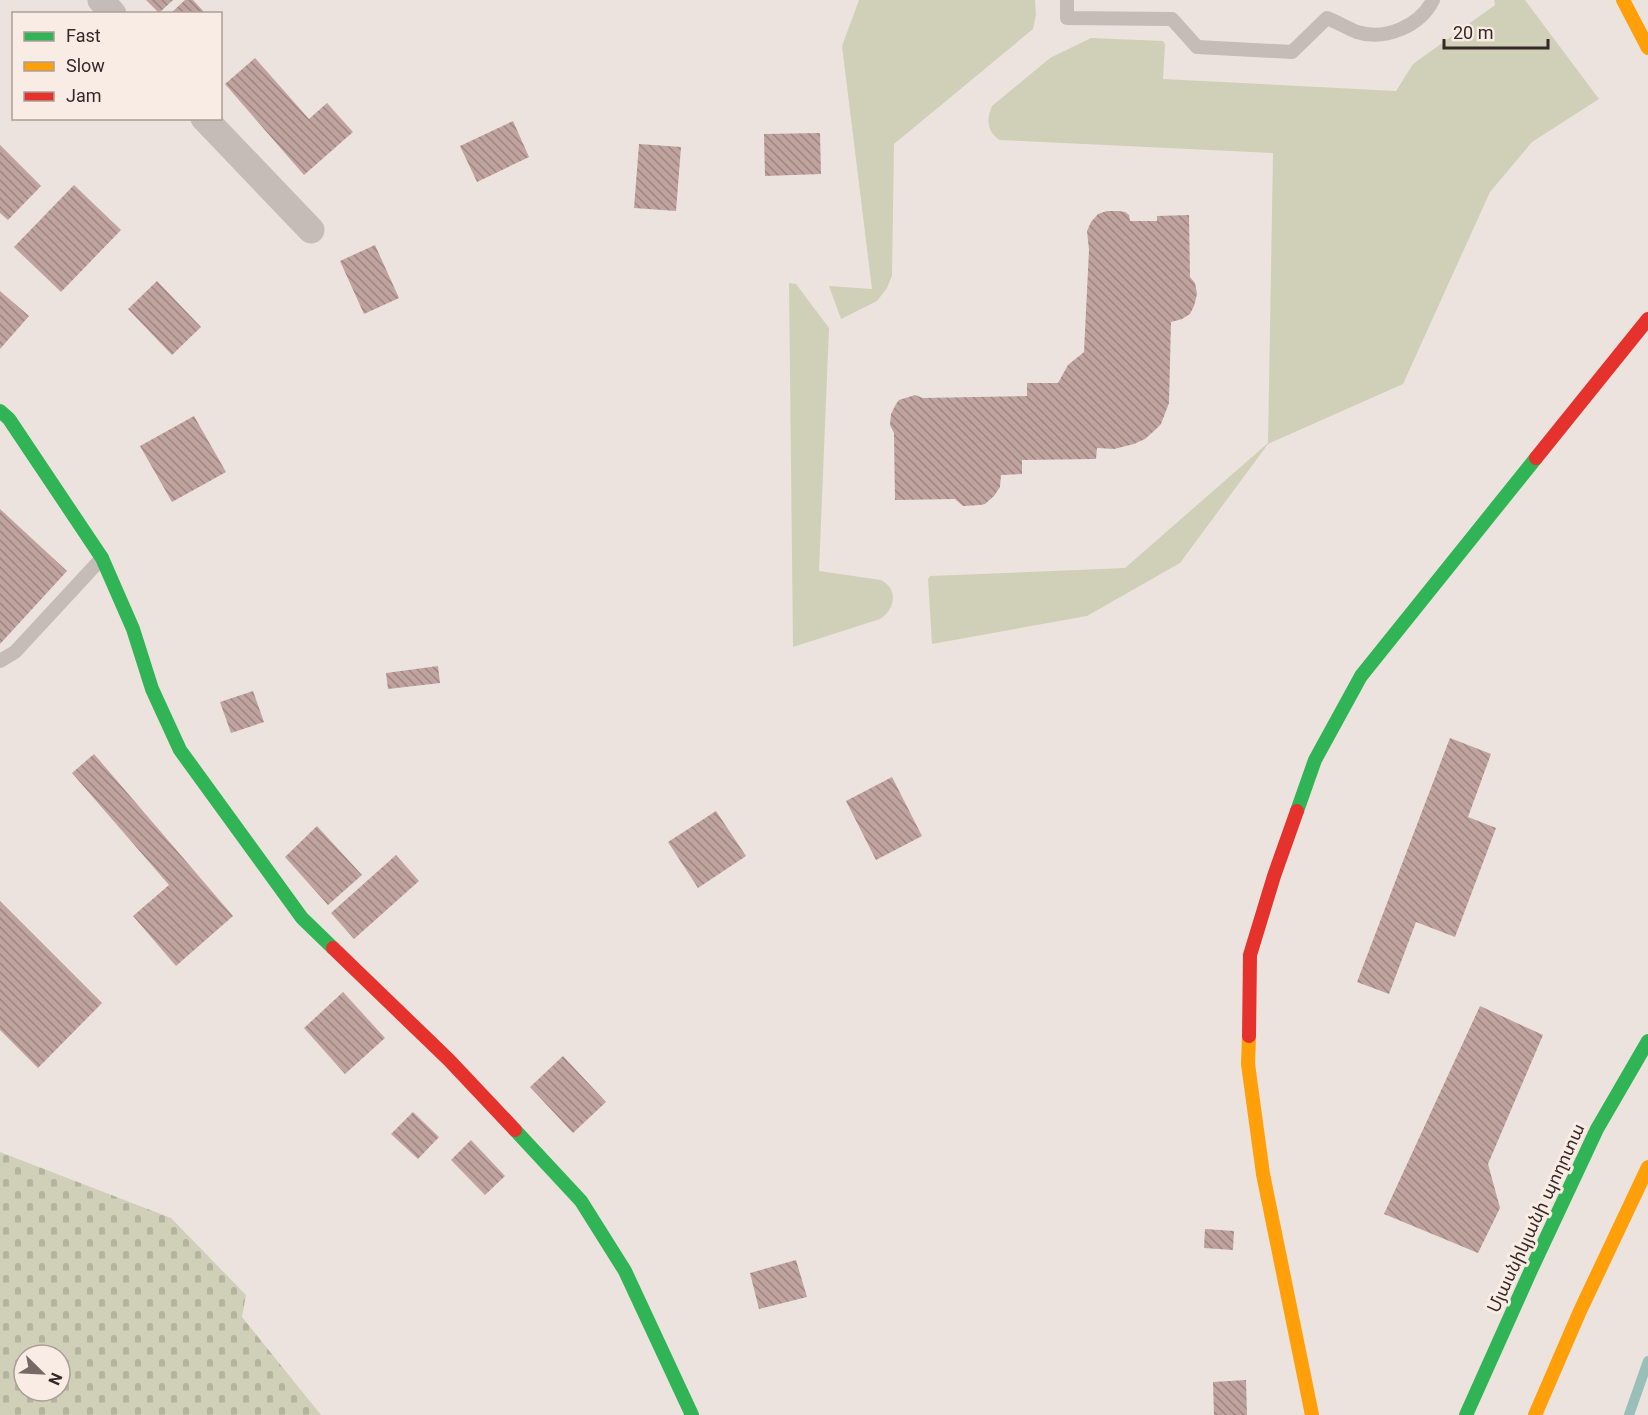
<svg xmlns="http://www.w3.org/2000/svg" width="1648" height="1415" font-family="Roboto,'Noto Sans Armenian',sans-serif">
  <defs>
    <pattern id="cemetery-stones" width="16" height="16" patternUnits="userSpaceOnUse" patternTransform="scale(1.5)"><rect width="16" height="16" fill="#d0d0b8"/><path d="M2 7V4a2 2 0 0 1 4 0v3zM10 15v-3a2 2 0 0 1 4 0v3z" fill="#b3b39e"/></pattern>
    <pattern id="building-back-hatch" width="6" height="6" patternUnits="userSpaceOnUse" patternTransform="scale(1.5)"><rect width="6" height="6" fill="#c0a39f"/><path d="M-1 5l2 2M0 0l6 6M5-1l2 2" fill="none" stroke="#9d8581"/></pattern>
  </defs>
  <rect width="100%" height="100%" fill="#ece3de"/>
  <!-- grass -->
  <path fill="#d0d0b8" d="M859,0H1035L1036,15L1033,29L894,144L892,276L887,288L877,301L841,319L829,286L872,289L842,46Z
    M1494,0H1525L1599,99L1532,142L1490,192L1403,384L1268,444L1180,563L1087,616L932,644L928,579L930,576L1125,568L1268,443L1273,153L1000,140C987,132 986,120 992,106L1050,58L1091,38L1163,41L1165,44L1163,79L1396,91L1413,64L1495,5Z
    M789,283L796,284L829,328L819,571L881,580C899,589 895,610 880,619L793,647Z"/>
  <!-- cemetery -->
  <path fill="url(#cemetery-stones)" fill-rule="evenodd" d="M0,1152L171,1218L246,1295L242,1317L321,1415H0ZM24,1355H60V1391H24Z"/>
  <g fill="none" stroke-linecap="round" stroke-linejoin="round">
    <!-- stream -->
    <path stroke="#99bfb8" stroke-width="10" d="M1629,1415L1648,1361"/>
  </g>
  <!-- building -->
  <path fill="url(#building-back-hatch)" d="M146,0H173L159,13Z
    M185,0H193L206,14H170Z
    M255,58L309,119L327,103L353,132L304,175L225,84Z
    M513,121L529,157L477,182L460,146Z
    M820,133L821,174L765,176L764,134Z
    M639,144L681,147L676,211L634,208Z
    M0,145L41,186L8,220L0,213Z
    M74,185L121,230L61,292L14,247Z
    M1107,211H1119L1125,212L1129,215L1130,221H1157V216L1189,215L1190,277L1195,283L1197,294L1194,306L1190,314L1182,319L1171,322L1169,403L1161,424L1154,431L1145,439L1134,444L1114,449L1097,448L1096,459L1022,460V474L1001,475L1000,487L994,496L985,504L980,505L963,506L955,499L895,500L894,433L890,425L891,414L896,404L899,400L915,395L923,398L1027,396V383H1058L1068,365L1084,352L1089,250L1087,231L1091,222L1098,214Z
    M375,245L399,298L364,314L340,261Z
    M157,281L201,327L172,355L128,309Z
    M0,291L29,316L0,349Z
    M194,416L226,472L172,502L140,446Z
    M0,509L67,571L0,644Z
    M438,666L440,683L388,689L386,673Z
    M253,691L264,722L231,733L220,702Z
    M1450,738L1491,754L1468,817L1496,828L1455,937L1416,922L1389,994L1357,982Z
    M94,754L233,916L176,966L133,916L169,885L72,773Z
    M892,777L922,836L876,860L846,801Z
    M716,811L746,856L698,888L668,842Z
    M317,826L362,875L328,905L285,857Z
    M396,855L419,881L354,939L331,913Z
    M0,901L102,1003L38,1068L0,1030Z
    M343,992L385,1038L345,1074L304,1028Z
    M1480,1006L1543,1035L1488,1164L1500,1208L1478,1253L1384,1214Z
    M563,1056L606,1102L573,1133L530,1087Z
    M413,1112L439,1137L418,1159L391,1134Z
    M471,1140L505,1176L485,1195L451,1160Z
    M1205,1229L1234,1231L1233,1250L1204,1248Z
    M796,1260L807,1297L759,1309L750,1273Z
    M1246,1380L1247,1415H1214L1213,1382Z"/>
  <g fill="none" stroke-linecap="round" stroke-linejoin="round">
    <!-- lane -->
    <path stroke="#c5bbb7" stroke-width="14" d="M1067,0V18L1172,19L1197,47L1292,52L1327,18C1337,22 1347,28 1357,32C1385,41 1420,26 1433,0
      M0,661L15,652L102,558"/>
    <!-- street -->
    <path stroke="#c5bbb7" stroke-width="27" d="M101,0L113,14
      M204,118L311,230"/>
    <!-- fast -->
    <path stroke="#30b455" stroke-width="14" d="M0,411L9,419L102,558L133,629L152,689L180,750L302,918L333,948
      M1297,811L1315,760L1361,676L1536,458
      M515,1130L581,1201L625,1271L692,1415
      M1466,1415L1531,1270L1597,1129L1648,1041"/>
    <!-- slow -->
    <path stroke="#ff9f0a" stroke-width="14" d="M1623,0L1648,48
      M1249,1036L1248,1064L1263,1174L1312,1415
      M1535,1415L1580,1311L1648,1167"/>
    <!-- jam -->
    <path stroke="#e5322d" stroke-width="14" d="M1536,458L1648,319
      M333,948L449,1060L515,1130
      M1249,1036L1250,955L1274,876L1297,811"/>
  </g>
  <g text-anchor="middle" stroke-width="6" stroke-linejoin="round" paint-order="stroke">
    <!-- street labels -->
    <g font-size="18" fill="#352826" stroke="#f9ece4">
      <text transform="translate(1536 1218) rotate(-65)" y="6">Մյասնիկյանի պողոտա</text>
    </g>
  </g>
  <!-- legend -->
  <rect x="12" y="12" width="210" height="108" fill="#f9ece4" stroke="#ab9e98" stroke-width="1.5"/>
  <rect x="24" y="32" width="30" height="9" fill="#30b455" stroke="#ab9e98" stroke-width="1.5"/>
  <text x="66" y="42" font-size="18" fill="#352826">Fast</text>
  <rect x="24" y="62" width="30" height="9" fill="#ff9f0a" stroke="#ab9e98" stroke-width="1.5"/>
  <text x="66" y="72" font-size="18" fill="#352826">Slow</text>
  <rect x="24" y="92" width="30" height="9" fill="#e5322d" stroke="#ab9e98" stroke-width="1.5"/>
  <text x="66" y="102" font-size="18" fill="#352826">Jam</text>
  <!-- north arrow -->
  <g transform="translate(42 1373) rotate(114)"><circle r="28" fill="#f9ece4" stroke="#ab9e98" stroke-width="1.5"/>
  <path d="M0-4.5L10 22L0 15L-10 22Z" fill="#756966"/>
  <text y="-9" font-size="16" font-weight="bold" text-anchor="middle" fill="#352826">N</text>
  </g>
  <!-- scale -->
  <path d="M1444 39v9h104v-9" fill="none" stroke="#352826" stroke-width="3"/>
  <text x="1453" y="39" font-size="18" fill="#352826" stroke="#f9ece4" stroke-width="4.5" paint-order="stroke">20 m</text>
</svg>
